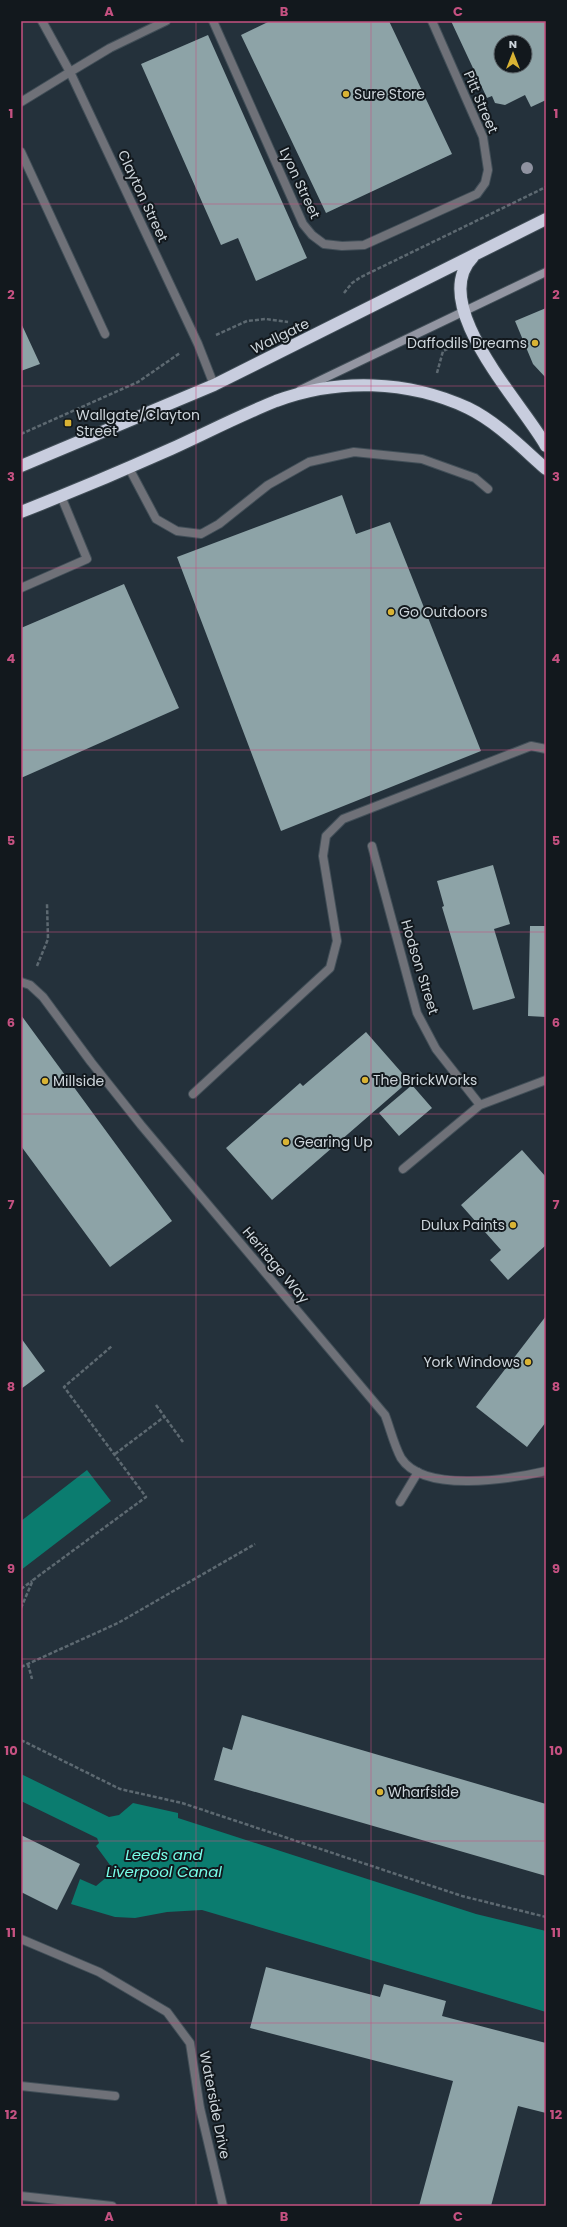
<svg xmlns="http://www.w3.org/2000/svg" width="567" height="2227" font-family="Poppins,sans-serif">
  <rect width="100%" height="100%" fill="#24313b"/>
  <!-- water -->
  <path fill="#0b7c6f" d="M87,1470L111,1501L21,1570V1521Z
    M21,1774L109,1817L119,1815L133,1803L178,1813V1818L476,1914L546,1931V2012L202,1910L167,1912L135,1918L115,1917L71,1904L80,1879L96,1886L114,1871L116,1867L110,1865L96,1846L99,1843L97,1838L21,1801Z"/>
  <!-- building -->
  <path fill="#8da3a7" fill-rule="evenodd" d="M270,21H389L452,154L326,213L241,35Z
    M451,21H546V100L531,107L525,95L505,105L495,103L492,96L487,98ZM501,42H525V66H501Z
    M208,35L307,258L256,281L238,238L221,245L141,64Z
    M546,308V378L533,364L515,321Z
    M21,323L40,364L21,371Z
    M342,495L356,534L390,522L481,751L281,831L177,557Z
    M124,584L179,708L21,778V628Z
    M493,865L510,924L494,929L515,998L473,1010L442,907L444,906L437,881Z
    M530,926H546V1017L528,1016Z
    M21,1015L172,1221L110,1267L21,1146Z
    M366,1032L409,1081L272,1200L226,1148L300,1083L303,1086Z
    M412,1085L432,1108L399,1136L379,1113Z
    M522,1150L546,1177V1245L508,1280L490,1260L501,1250L461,1205Z
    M546,1316V1422L527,1447L476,1407Z
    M21,1338L45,1371L21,1389Z
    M242,1715L546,1804V1876L214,1780L223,1747L232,1750Z
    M21,1835L80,1864L57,1910L21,1892Z
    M266,1967L380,1997L384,1984L446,2001L442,2016L546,2043V2113L518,2106L491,2206H419L453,2081L250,2028Z"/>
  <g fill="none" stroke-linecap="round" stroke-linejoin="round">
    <!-- lane casing -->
    <g stroke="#424f58" stroke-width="10">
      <path id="lane" d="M21,102L70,72
        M21,152L105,334
        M129,468L156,519L177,531L201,534L219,524L268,485L309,462L354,452L422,459L475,478L488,489
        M21,588L87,559L61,496
        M193,1094L330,968L337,941L323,856L326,836L343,819L531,746L546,749
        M400,1502L418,1472
        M21,2196L112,2206"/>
    </g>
    <!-- street casing -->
    <g stroke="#424f58" stroke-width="10">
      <path id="street" d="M42,21L70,72L198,344L214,385
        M213,21L303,224L312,235L324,244L342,246L364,245L477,194L485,183L488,170L483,137L432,21
        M70,72L110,48L166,21
        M372,846L417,1013L436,1049L480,1105L546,1080
        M21,982L30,985L43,997L91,1062L141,1125L385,1415C390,1428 394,1445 401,1458C424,1494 511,1479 546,1471
        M403,1169L480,1105
        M21,1939L99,1972L167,2012L190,2043L200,2108L223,2206
        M21,2086L115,2096"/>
    </g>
    <!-- secondary casing -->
    <g stroke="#424f58" stroke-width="10">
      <path id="secondary" d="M300,390L546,272"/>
    </g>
    <!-- highway casing -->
    <g stroke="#424f58" stroke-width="14">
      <path id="highway" d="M473,257C426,304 523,404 546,446
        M21,466L214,385L546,219
        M21,512C72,492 122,471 171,449C206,433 241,415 276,401C338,378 408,380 468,408C497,422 522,448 546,469"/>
    </g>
    <!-- path -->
    <path stroke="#5d6971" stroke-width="2.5" stroke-dasharray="4 2" stroke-linecap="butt" d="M344,293L352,283L361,277L546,187
      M216,335L247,321L266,319L288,322
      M437,373L443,351L454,346
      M21,434L138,382L180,353
      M37,966L48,939L47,904
      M156,1405L183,1442
      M115,1454L164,1417
      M21,1589L32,1581
      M21,1608L33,1580L146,1497L64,1387L112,1346
      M28,1664L32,1679
      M21,1667L118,1623L255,1544
      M21,1740L120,1789L182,1803L462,1896L546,1917"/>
    <!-- lane -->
    <use href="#lane" stroke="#6f7178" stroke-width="8"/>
    <!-- street -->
    <use href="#street" stroke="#6f7178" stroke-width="8"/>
    <!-- secondary -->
    <use href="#secondary" stroke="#9396a2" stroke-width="8"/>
    <!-- highway -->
    <use href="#highway" stroke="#c8cdde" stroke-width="12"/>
  </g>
  <!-- trees -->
  <circle fill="#8f92a0" cx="527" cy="168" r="6"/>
  <!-- grid -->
  <path fill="none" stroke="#c55181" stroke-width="1" stroke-opacity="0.55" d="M196,21V2206M371,21V2206M21,204H546M21,386H546M21,568H546M21,750H546M21,932H546M21,1114H546M21,1295H546M21,1477H546M21,1659H546M21,1841H546M21,2023H546"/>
  <!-- markers -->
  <g fill="#d9b334" stroke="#12181d" stroke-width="1.5">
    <circle cx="346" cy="94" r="4"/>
    <circle cx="535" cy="343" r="4"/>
    <rect x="64" y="419" width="8" height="8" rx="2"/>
    <circle cx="391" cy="612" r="4"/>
    <circle cx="365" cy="1080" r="4"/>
    <circle cx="45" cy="1081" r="4"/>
    <circle cx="286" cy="1142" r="4"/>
    <circle cx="513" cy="1225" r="4"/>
    <circle cx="528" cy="1362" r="4"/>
    <circle cx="380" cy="1792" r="4"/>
  </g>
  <g text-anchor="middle" stroke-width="4" stroke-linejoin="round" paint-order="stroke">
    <!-- poi labels -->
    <g font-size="14" fill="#cdd5db" stroke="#12181d" text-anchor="start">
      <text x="354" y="99">Sure Store</text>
      <text x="527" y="348" text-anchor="end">Daffodils Dreams</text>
      <text x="76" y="420">Wallgate/Clayton<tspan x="76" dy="16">Street</tspan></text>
      <text x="399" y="617">Go Outdoors</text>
      <text x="373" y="1085">The BrickWorks</text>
      <text x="53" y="1086">Millside</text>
      <text x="294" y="1147">Gearing Up</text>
      <text x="505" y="1230" text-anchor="end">Dulux Paints</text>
      <text x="520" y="1367" text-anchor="end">York Windows</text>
      <text x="388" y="1797">Wharfside</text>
    </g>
    <!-- street labels -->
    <g font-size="14" fill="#cdd5db" stroke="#12181d">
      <text transform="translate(481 102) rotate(67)" y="5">Pitt Street</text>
      <text transform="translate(300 183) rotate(65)" y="5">Lyon Street</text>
      <text transform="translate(143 196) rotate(65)" y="5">Clayton Street</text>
      <text transform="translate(280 336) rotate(-26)" y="5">Wallgate</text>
      <text transform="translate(420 967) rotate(73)" y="5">Hodson Street</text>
      <text transform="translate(276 1265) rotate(50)" y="5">Heritage Way</text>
      <text transform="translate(215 2105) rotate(79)" y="5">Waterside Drive</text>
    </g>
    <!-- water labels -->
    <g font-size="15" font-style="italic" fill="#78fee9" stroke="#12181d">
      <text x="164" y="1860">Leeds and<tspan x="164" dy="17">Liverpool Canal</tspan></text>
    </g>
  </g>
  <!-- border -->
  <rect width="567" height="2227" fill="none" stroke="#12181d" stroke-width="44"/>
  <!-- north arrow -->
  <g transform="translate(513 54)"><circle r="19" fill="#12181d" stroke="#5d6469"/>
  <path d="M0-3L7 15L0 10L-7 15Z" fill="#d9b334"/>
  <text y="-6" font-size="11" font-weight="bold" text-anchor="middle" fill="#cdd5db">N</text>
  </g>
  <rect x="22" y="22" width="523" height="2183" fill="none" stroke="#c55181" stroke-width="1.5"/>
  <g font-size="13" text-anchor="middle" font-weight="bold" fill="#c55181">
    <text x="109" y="16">A</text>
    <text x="284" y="16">B</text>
    <text x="458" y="16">C</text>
    <text x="11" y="118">1</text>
    <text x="556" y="118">1</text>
    <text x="11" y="299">2</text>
    <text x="556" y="299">2</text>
    <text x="11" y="481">3</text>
    <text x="556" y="481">3</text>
    <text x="11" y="663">4</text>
    <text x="556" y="663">4</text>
    <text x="11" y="845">5</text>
    <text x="556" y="845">5</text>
    <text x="11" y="1027">6</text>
    <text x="556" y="1027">6</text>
    <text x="11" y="1209">7</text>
    <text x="556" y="1209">7</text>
    <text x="11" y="1391">8</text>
    <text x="556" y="1391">8</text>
    <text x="11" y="1573">9</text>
    <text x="556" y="1573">9</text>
    <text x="11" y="1755">10</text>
    <text x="556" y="1755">10</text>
    <text x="11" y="1937">11</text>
    <text x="556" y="1937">11</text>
    <text x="11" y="2119">12</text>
    <text x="556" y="2119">12</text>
    <text x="109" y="2221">A</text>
    <text x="284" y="2221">B</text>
    <text x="458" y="2221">C</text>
  </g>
</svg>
